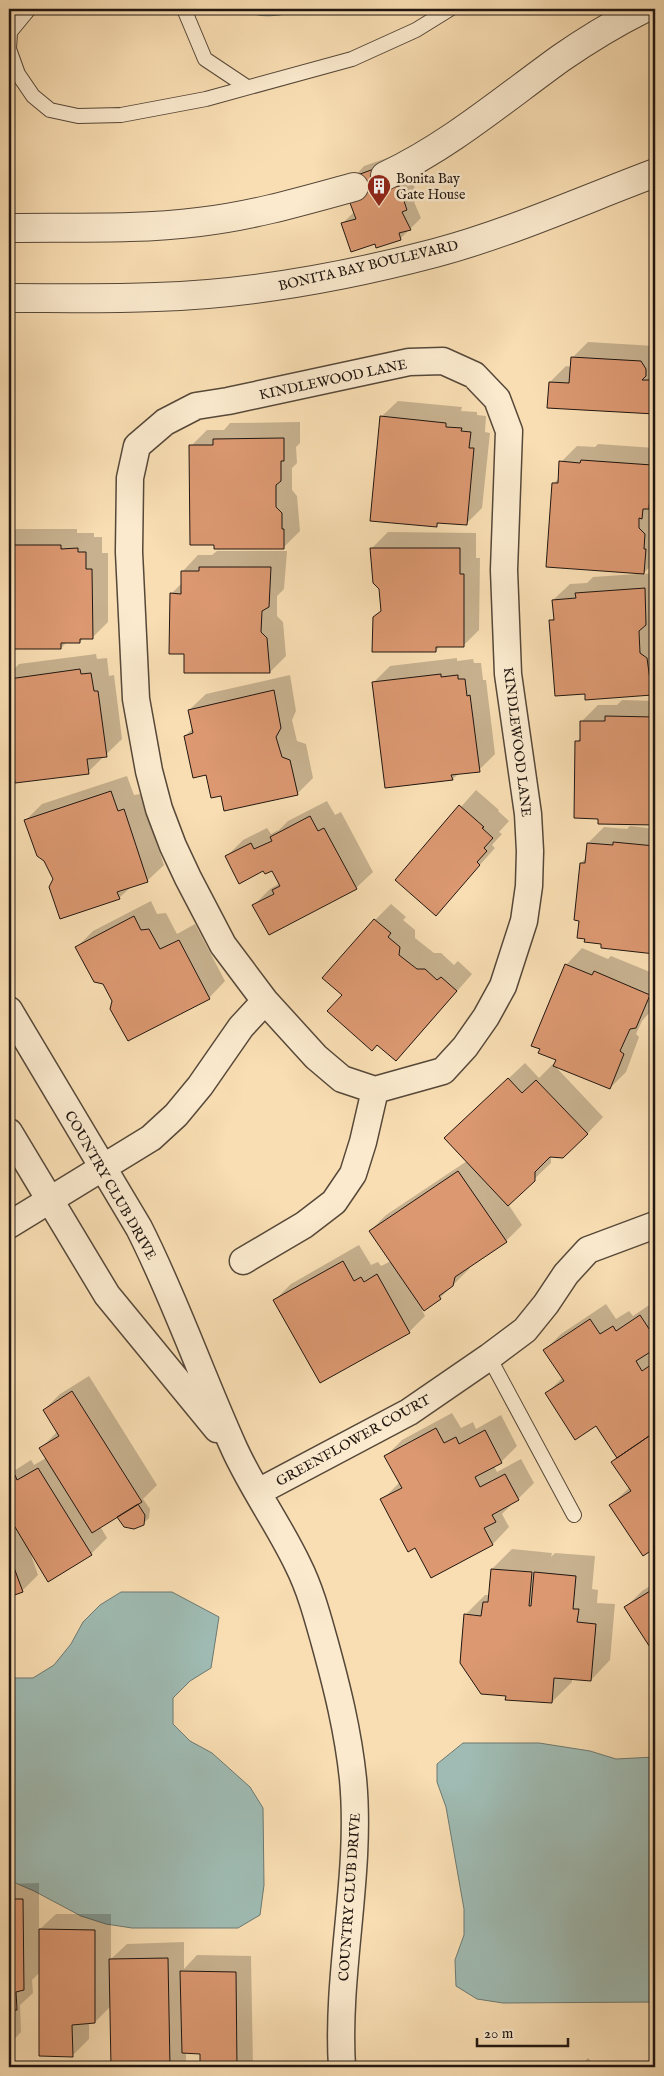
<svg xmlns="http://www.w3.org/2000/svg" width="664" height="2076" font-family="'IM FELL English',serif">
  <rect width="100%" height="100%" fill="#f9deb3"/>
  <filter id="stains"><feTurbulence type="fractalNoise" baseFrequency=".004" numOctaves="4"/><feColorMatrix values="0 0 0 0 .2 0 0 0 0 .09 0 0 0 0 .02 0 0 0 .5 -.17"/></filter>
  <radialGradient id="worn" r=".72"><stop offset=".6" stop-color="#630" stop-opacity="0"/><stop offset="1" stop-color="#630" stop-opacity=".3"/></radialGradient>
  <!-- water -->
  <path fill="#9fbbb3" stroke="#6c7972" d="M244,9H309C289,13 261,22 244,9Z
    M121,1592H172L219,1617L211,1668L190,1681L173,1698V1724L190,1741L212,1753L250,1787L263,1808L264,1885L260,1915L238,1928H132L106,1924L81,1916L34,1891L9,1880V1678H33L54,1665L71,1644L83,1622L100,1605Z
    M463,1743H539L590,1751L616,1759L655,1757V2002L503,2003L477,1999L456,1986L455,1960L464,1935V1909L446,1807L437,1782V1764Z"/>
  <!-- shadow -->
  <path fill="#0003" d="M393,156L400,178L410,175L418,197L414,202L421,218L400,239L375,243L343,223L354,212L352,204L358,197L353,178L364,166Z
    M588,342L655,346V413L549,407L550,382L566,366L572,367V358Z
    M398,401L462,407L461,411L477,412V415L486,416L485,432L490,433L482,508L466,524L440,522L436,526L381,417Z
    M300,422V443L296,447L297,463L292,468V490L297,496L300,531L284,547L191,446L207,430H224L230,423Z
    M598,444L655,448V561L643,574L655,573V691L652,694L586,699V693L551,621L555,617L553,600L570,584L587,583L593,577L637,574L554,483L559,478L561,462L577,446L595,447Z
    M16,529H77V533H94V537H102V553H108V622L92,638H84L80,642H67L61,648H9V536Z
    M388,532L476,533V558H480L479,630L463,646H440L436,651L374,618L382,610L380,588L372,548Z
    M217,551H287L284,589L277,596V616L283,622L286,656L270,672L185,652L171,594L182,583V572L198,555H212Z
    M96,654L97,659L107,658L109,676L114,675L122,739L88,772L16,782L9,724V674L19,664Z
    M457,658V661L473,659L474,663H481L483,680H486L495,754L479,770L459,773L453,779L386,787L374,682L390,666Z
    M290,675L296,711L292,720L297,741L306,744L313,778L297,794L221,795L185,736L193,728L189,710L206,694Z
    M622,700L655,701V823L599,822L577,742L581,737L582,721L598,705H617Z
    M127,776L134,795L140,794L164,865L147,881L131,887L119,898L55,879L26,820L42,804Z
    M476,790L499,810L498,811L509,821L499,832L502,834L492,845L495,848L436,914L397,879Z
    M327,801L335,815L341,812L373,872L356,888L254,905L270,889L280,883L272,869H264L227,856L243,840L267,828L271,834L279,830L288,821Z
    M630,826L655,829V953L602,947V943L580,920L581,863L587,857L588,843L604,827L627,829Z
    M151,901L157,914L166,913L177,934L195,924L225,981L209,998L114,1001L104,983L77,947L93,931Z
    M391,904L406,917L403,920L415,930V938L434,953H441L454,965L458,961L472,974L412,1043L343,995L375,920Z
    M582,948L608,959L611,956L655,974V1003L652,1010L642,1021L636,1034L639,1037L626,1072L610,1088L557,1059L566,965Z
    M525,1063L539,1078L553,1064L603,1117L587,1134L551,1156V1163L508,1204L522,1225L506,1241L470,1266L469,1269L440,1298L422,1310L425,1316L409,1332L275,1300L291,1284L359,1245L371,1265L378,1262L381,1266L391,1261L370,1231L386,1215L467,1161L462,1122Z
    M655,1301V1547L644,1554L611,1505L630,1487L612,1462L618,1456L596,1424L546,1394L563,1377L545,1350L561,1334L606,1304L616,1319L629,1311L633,1316Z
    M89,1376L157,1485L143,1499L150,1509L149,1518L143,1524L123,1514L100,1526L107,1538L91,1554L30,1552L38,1575L22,1591L9,1596V1474L31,1460L34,1465L46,1458L40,1449L58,1431L44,1410L60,1394Z
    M452,1413L461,1428L473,1422L476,1429L501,1415L517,1446L501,1462L494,1466L497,1472L521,1459L534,1483L518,1499L510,1503L511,1505L502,1514L509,1527L493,1544L432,1576L416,1546L382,1500L400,1482L386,1456L402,1440Z
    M512,1549L552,1553L551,1557L555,1553L595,1556L592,1589L598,1590L597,1603L615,1604L610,1660L591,1680L572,1678V1682L552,1702L507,1695L465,1615L485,1595H490L492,1569Z
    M655,1583V1653L626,1607L642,1591Z
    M39,1883V1930L56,1914H111V1959L127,1944L184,1942V1969L197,1955L251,1956L253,2067H201V2052H186V2063L182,2067H112L111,2006L95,2022L89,2023V2039L73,2055L40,1972L32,1980L33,1993L20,2005L21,2032L9,2045V1884Z
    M588,2058L597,2067H579Z"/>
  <!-- building -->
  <path fill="#db9871" stroke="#201610" d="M382,166L389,188L399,186L407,210L402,212L411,230L399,233L401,240L376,248L375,244L351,252L341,223L356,219L350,203L358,200L352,177Z
    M571,357L641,361L646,369V376L642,380H655V414L547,408L549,382L569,383Z
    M380,416L446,423V427L462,428L461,431L471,432L469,448H474L467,525L437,523V527L370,521Z
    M284,438V461H281V481L276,485V507L282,513V529H284V549H214V545H190L189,445H213V439Z
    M581,460L652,465L649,509H643L642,519L639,518V528L645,534L644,549H646L644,574L546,567L552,483H558L559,461L580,463Z
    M9,545H61V549L78,548V552H86V569H92L93,639H80V643H61V649H9Z
    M370,548H460V574H464V647H436V652H372L373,617L381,611L379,589L373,583Z
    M199,567H271L269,607L262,611L261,632L267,638L270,673H184V654H169L170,593L181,594V571H199Z
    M645,588L646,625L639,631L640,653L647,658L652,695L585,700V694L555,696L549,620H554L552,600L576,598L575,593Z
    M80,669L81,674L91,673L94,691H98L107,757L87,759L89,774L15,783L9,734V679Z
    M441,674V677L458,675V679H465L467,696L470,695L480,772L451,775L453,780L385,788L372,682Z
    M274,690L281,728L276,737L282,757L290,760L298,795L224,811L221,796L211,798L206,775L193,778L184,736L193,733L188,710Z
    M605,716L655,717V825L598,824V819L574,818L575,741H580V721H605Z
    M111,791L118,811L124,809L148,882L117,892L120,899L60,919L49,887L53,879L44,861L37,856L24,820Z
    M459,805L484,827L482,828L493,838L484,848L487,851L477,862L480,865L436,916L395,880Z
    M310,816L318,831L324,828L357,889L269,935L252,905L274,894L272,890L280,886L272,871L265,874L263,871L239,884L225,856L251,843L254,849L272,841L270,837Z
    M613,842L655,846V954L601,948V944L584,942L585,939L577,938L579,921L574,920L580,863H585L587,843L613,845Z
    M134,916L141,930L149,929L160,949L179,940L210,999L128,1041L110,1009L112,1001L103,984L94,982L75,947Z
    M374,919L391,933L388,937L400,947L399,955L417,969H425L437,980L441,977L457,991L396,1061L377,1045L372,1051L327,1011L342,995L322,978Z
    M565,964L592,975L594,971L650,995L636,1028L630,1029L620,1051L624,1054L610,1089L553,1066L556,1060L538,1053L540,1049L531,1046Z
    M508,1078L522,1093L536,1080L588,1134L563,1158L550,1157L535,1172V1181L508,1206L444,1138Z
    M458,1171L507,1242L455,1277L453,1286L439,1296L441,1299L424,1311L369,1231Z
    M343,1261L354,1281L361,1277L364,1282L377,1274L410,1333L320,1383L273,1300Z
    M640,1315L655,1338V1349L636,1361L642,1371L655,1362V1411L652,1413L655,1418V1432L617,1458L596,1426L575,1440L545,1393L564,1381L543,1350L590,1319L600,1334L613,1326L616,1331Z
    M72,1391L142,1502L92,1533L39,1448L59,1436L43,1410Z
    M436,1428L444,1443L456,1437L459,1444L485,1430L502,1463L475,1477L480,1487L505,1474L519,1500L492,1515L496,1522L484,1528L493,1545L431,1578L415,1548L408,1552L380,1499L402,1488L384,1456Z
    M655,1432V1548L643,1556L609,1505L631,1491L611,1462Z
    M38,1468L92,1555L48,1582L9,1517V1479L15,1475L17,1480Z
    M138,1504L145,1515L144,1525L134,1529L124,1527L117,1517Z
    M9,1554L23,1592L9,1597Z
    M491,1569L532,1572L529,1606H531L534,1572L576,1576L573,1609H579L577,1622L596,1624L591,1681L554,1678L552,1703L505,1700L506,1696L481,1694L460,1663L464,1614L481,1616L483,1602H488Z
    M655,1588V1655L624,1607Z
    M9,1899H23L24,1990L16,1992L17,2010H9Z
    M39,1929L95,1930V2023L72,2025L73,2057L39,2056Z
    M168,1958L170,2067H111L109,1959Z
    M180,1971L236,1972L237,2067H200V2054L182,2053Z"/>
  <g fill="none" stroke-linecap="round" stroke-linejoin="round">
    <!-- service casing -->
    <g stroke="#564839" stroke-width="16">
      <path id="service" d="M29,9L10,32L9,49L18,74L33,96L50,110L78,116L121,115L206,99L352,59L416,30L450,9
        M184,9L205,59L247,87
        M489,1357L574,1515"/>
    </g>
    <!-- minor casing -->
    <g stroke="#564839" stroke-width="29">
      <path id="minor" d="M443,361L474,375L497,399L509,431L504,570L508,674L528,814L530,851L529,886L524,921L503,986L486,1017L465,1047L443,1071L375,1090L342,1079L316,1057L265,1001L223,945L188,878L173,846L159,809L149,771L136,699L129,552L130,478L137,446L165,422L196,406L228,401L409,362Z
        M9,1010L139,1228C175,1299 201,1375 234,1448C252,1488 279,1525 298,1565C310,1589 317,1615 324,1640C337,1687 348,1731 353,1779C362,1875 336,1971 342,2067
        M9,1132L107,1295L217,1429
        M9,1225L151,1138L176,1115L200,1086L241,1027L265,1001
        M243,1261L304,1225L334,1202L353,1174L363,1142L375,1090
        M258,1492L409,1412L489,1357L525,1330L546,1304L566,1274L588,1250L655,1225"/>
    </g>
    <!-- tertiary casing -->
    <g stroke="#564839" stroke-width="30">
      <path id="tertiary" d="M385,176C449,146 504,99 561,58C587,40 615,23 643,9
        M9,228C72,227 136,230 199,222C252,216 303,201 354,187
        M9,298C58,298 107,299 156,297C250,294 344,277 435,253C510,233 583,200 655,173"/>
    </g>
    <!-- service -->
    <use href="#service" stroke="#fbeace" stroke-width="14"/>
    <!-- minor -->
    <use href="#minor" stroke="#fbeace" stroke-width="26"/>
    <!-- tertiary -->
    <use href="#tertiary" stroke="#fbeace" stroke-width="28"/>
  </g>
  <!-- icons -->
  <defs>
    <g id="building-pin" transform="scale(1.25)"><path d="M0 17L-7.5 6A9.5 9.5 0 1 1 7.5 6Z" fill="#8f2418" stroke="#fbeace"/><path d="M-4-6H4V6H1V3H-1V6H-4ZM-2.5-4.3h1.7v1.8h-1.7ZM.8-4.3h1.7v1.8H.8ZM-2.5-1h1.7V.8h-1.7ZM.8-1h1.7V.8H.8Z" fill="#fff"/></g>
  </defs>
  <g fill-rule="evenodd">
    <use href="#building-pin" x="379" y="186"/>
  </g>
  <g text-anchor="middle" stroke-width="5" stroke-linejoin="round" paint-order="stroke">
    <!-- poi labels -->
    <g font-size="14" fill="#201610" stroke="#fbeace" text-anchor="start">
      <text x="396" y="183">Bonita Bay<tspan x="396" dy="16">Gate House</tspan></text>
    </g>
    <!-- street labels -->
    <g font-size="14" fill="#201610" stroke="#fbeace">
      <text transform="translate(368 265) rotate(-13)" y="5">BONITA BAY BOULEVARD</text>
      <text transform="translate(333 379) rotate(-12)" y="5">KINDLEWOOD LANE</text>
      <text transform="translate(518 742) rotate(83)" y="5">KINDLEWOOD LANE</text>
      <text transform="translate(111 1185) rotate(60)" y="5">COUNTRY CLUB DRIVE</text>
      <text transform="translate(353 1440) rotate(-29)" y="5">GREENFLOWER COURT</text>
      <text transform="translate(349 1897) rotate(-86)" y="5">COUNTRY CLUB DRIVE</text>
    </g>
  </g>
  <!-- margin -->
  <rect width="664" height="2076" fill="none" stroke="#f9deb3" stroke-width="30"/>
  <rect x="10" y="10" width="644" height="2056" fill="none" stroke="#201610" stroke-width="2.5"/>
  <rect x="15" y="15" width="634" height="2046" fill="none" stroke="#201610"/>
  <!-- scale -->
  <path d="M477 2038v8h91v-8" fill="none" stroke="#201610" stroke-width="2.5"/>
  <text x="484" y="2038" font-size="15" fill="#201610" stroke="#fbeace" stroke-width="4" paint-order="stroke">20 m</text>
  <rect width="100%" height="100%" filter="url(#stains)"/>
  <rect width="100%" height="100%" fill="url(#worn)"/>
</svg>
